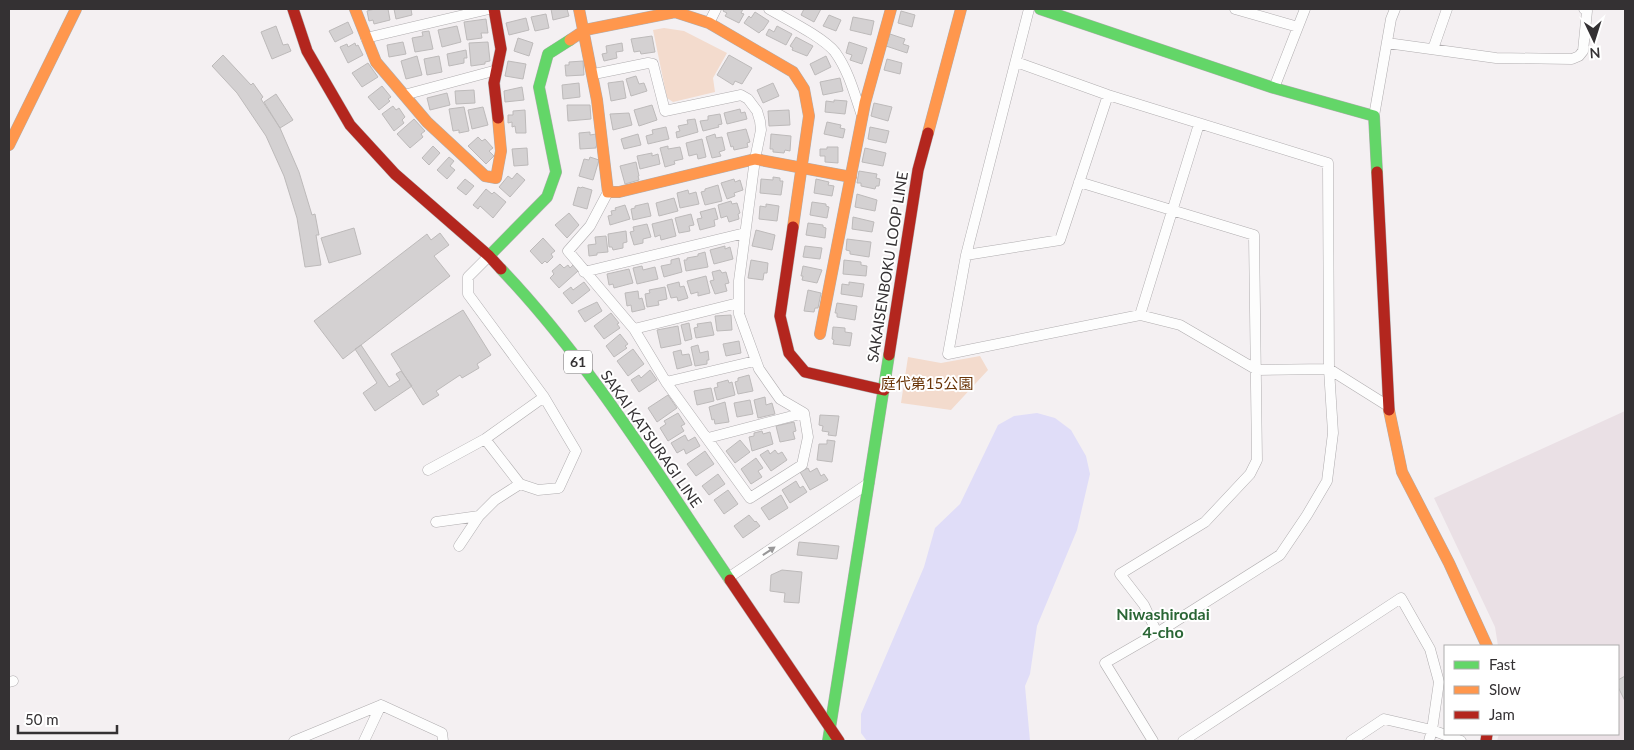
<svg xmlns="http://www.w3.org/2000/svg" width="1634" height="750" font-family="Lato,'Noto Sans JP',sans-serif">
  <rect width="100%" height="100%" fill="#f4f0f2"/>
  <!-- built -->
  <path fill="#eae0e5" d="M1625,411V741H1497L1499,734H1618V646H1498L1495,627L1434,498Z"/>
  <!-- green -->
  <path fill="#f3dbcd" d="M664,28L684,31L727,53L713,78L715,92L673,102L667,98L653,30Z
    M980,356L988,370L951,410L901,403L908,357L941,363Z"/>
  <!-- water -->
  <path fill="#e0ddf8" d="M1037,413L1055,418L1071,430L1086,456L1090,474L1077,530L1037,626L1030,674L1025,686L1030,741H867L861,733V714L924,567L935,528L960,504L998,425L1014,416Z"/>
  <!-- building -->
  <path fill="#d4d1d2" stroke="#bdbaba" d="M375,9H388L390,20L374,24L373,20L369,21L367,11Z
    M394,9H411L412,15L396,19Z
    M551,9H567L569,16L553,20Z
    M724,9H743L741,13L744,14L739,23L725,16L727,13L723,11Z
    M804,9H821L814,22L801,15Z
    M901,11L915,15L912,27L898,23Z
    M755,12L769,21L763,30H762L759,33L744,23L749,16L751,18Z
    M546,14L549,28L535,31L531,17Z
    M829,15L841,20L836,31L823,26Z
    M853,17L874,21L871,35L850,30Z
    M526,18L529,30L509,35L506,23Z
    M486,19L488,33H481L482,38L467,40L464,22Z
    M348,22L353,33L335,42L329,31Z
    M276,26L283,45L288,44L291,51L272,59L261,32Z
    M457,26L461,42L442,47L438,30Z
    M777,26L792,34L786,45L766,35L769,29L774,32Z
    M429,31L433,49L415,52L412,38L423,36L422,32Z
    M890,34L905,39L903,44L909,46L907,53L886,46Z
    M652,36L655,52L641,54L640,51L634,52L631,39Z
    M796,37L813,46L807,56L792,50L793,48L790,46Z
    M518,38L533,43L529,56L514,51Z
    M403,42L406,54L389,57L387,45Z
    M488,42L490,61L485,62V64L471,66L469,43Z
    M849,42L867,48L862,64L850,60L852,55L846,53Z
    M355,43L356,46L358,45L363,55L348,63L340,47L347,44L348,47Z
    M622,43L623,51L616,52L617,58L604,61L602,54L607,53L606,46Z
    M466,50L467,58H464V63L449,66L447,54Z
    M223,55L251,85L253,83L263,97L261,99L280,128L299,172L312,215L315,214L319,235H316L321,265L305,267L297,218L284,176L266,136L237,93L212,66Z
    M729,55L752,68L742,84L735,81L733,85L717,75Z
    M417,56L422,75L406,79L401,61Z
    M439,56L442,72L427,75L424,59Z
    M826,56L831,67L815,75L810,64Z
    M887,59L902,63L900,74L884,70Z
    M508,61L526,64L523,79L505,76Z
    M583,61L584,75L566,76L565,65H569V62Z
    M368,63L378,77L362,87L352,73Z
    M636,76L639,84L644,83L647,91L631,96L626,79Z
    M840,78L843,91L823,95L820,82Z
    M623,81L626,98L611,101L608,83Z
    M579,83L580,97L563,99L562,85Z
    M773,83L779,96L763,103L757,90Z
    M382,86L391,97L388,99L390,101L379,110L368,97Z
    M522,87L524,100L505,102L504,91Z
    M474,90L475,103L456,104L455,91Z
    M447,93L450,105L430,110L427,98Z
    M276,94L293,120L280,128L264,102Z
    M834,100L847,101L845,114L825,112L826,101L834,102Z
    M874,103L892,107L888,121L871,116Z
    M567,105H590L591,119L568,121Z
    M652,105L657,120L639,126L634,110Z
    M393,106L396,110L399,108L405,117L402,120L404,123L394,131L382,114Z
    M464,107L469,131L459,133V130L453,131L449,109Z
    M483,107L488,125L472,129L468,110Z
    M740,109L741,113L745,112L747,119L727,124L724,113Z
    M525,110L526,133H516L515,126L512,127V122L508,123V115H513V111Z
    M789,110L790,125L769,126L768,111Z
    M629,113L632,125L613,130L610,114Z
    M720,114L722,124L718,125L719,127L703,131L700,121L708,120V116Z
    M414,119L425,131L421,134L423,137L410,148L397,134Z
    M695,119L698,132L677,138L676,132L680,131L678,126L688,124L687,120Z
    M827,122L841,125L840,128L845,129L843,138L824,134Z
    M666,127L669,139L648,144L646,136L653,134L652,130Z
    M870,127L889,131L886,143L868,139Z
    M746,129L750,142L747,143L748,147L734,150L733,146L731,147L727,133Z
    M590,132V135L596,134L597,146H596V148L580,149L579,133Z
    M638,134L641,145L624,149L621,139Z
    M715,134L716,138L722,137L725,150L719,152L721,156L712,158L706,137Z
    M771,134L791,136L790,151L785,150L784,153L773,152V149H770Z
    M478,137L482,141L485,139L493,148L489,151L494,156L486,164L468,146Z
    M702,139L706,157L698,159L697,154L689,156L686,143Z
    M433,146L440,153L429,165L422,158Z
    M668,146V149L680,147L683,159L674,161L675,164L665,167L660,148Z
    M827,147H838V163L825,162V156H820V149H827Z
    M527,148L528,165L514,166L512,149Z
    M865,148L886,153L883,166L862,162Z
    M652,153V156L658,154L660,164L640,169L637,156Z
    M449,157L454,161L450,166L455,170L447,179L437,170Z
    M590,157L599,160L593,180L579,176L584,159L589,160Z
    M636,162L639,176H638L639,180L625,184L620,166Z
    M859,171L877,174L876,178L880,179L879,186H876L875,189L861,186V183H857Z
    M517,173L525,180L510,197L499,187L508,176L512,179Z
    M773,177L780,178V181H783L781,195L760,193L761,179L773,180Z
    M465,179L474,186L466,195L457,188Z
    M734,179L735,182L740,180L743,190L734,193L735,196L727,199L721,183Z
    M816,179L829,182L828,185L834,186L832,196L814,193Z
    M718,185L722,201L705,205L701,192L705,191V189Z
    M578,187L581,188L582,187L592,190L587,209L573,205Z
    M486,189L492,194L494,192L506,202L493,218L480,206L478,209L473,205Z
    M688,190L689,194L696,192L699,204L680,208L677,193Z
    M857,194L877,200L875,211L855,207Z
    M674,198L678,211L659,216L656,203Z
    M731,201L732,204L737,203L740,213L738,214L739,219L729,222L727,216L721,218L718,205Z
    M812,202L826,204V206L829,207L827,218L810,215Z
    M648,203L651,216L633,220L631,209L635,208V206Z
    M766,204L779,206L777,221L759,219L760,206L766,207Z
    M625,205L630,219L610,225L608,216L612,215L611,211L616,210L615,208Z
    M715,208L718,219L714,220L715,226L700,230L697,219L702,218L700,212Z
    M569,213L579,225L567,238L555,225Z
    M691,214L694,225L689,226L690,231L679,233L675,218Z
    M853,217L874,222L872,232L852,229Z
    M672,219L676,236L661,240L660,235L655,237L652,224Z
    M808,223L823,225V227L826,228L825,238L806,235Z
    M647,224L651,237L643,239V243L634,245L630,232L634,231L633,227Z
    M354,228L361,254L329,263L321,238Z
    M756,230L775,235L772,250L752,246Z
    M626,231L627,242L623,243V248L613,250L612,247H609L608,234Z
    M440,233L449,245L434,256L450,276L343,359L314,321L427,234L431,240Z
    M606,236L608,252L597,253V255L589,256L588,245L596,244L595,237Z
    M543,238L555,251L551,254L553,257L547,263L545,261L542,264L530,251Z
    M847,239L871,242L869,257L850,254V251L846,250Z
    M725,246V249L730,247L733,259L714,264L710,250Z
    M805,246L822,248L820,259L803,257Z
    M705,252L708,267L686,271L684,260H687V258L698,256V254Z
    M679,258L682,272L664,277L661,266L671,264V260Z
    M751,260L768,263L767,273H764L763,280L748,278Z
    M844,260L861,262V265L867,266L866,276L843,274Z
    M560,264L564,268L568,265L570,268L573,265L578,271L559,288L550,278L554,274L552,271Z
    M642,266L643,270L655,267L658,279L637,284L633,268Z
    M803,266L822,270L817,283L802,280L803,276H801Z
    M629,269L633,283L614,288L613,284L609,285L607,274Z
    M720,270L722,273L726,272L729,283L725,284L727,291L715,294L710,281L714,280L712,272Z
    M706,276L710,293L698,296V292L691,294L687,281Z
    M584,282L590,290L572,304L563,293L571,287L573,290Z
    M679,282L680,287L684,286L688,298L678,301L677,297L671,298L667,285Z
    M849,282L864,284L862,297L841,294L842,284L849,285Z
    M665,287L667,299L658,301L659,305L647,307L645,294L650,293L649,290Z
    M808,290L821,293L818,308H815L814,312L804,311Z
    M638,291L639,299L642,298L645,309L632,312L631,305L627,306L625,293Z
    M597,302L602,311L585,322L578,311Z
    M837,303L857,306L855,320L837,317V313H835Z
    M463,310L491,355L477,364L479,368L462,378L460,375L436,391L439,395L423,405L391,354Z
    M611,313L619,323L617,324L620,328L604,339L594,326Z
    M731,315L732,330L717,331L715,316Z
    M711,322L714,335L696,338L694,328L698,327L697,324Z
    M689,323L692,339L685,341L681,325Z
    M678,326L681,344L661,348L657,330Z
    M833,327L845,328V332L852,333L850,346L833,344L834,340L832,339Z
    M620,334L628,344L625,346L627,348L614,357L606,346Z
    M739,341L741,353L726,356L723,344Z
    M361,345L389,387L400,380L396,374L401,371L412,386L375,411L363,393L377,383L355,349Z
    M698,345L700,353L708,351L709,360H707V364L695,366L691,347Z
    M633,349L644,364L628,376L617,361Z
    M681,350L682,355L689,354L692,365L677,369L673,352Z
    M650,370L657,380L639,392L631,380L639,375L641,378Z
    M749,375L753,391L738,394L735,382L738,381V378Z
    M728,380L729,383L732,382L735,395L717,400L714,388L718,387L717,383Z
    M711,388L714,401L697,405L694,391Z
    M668,395L677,408L657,422L648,408Z
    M765,397L766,405L772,403L775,414L758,418L754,400Z
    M750,400L753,414L737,417L734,403Z
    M725,402L729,422L715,424L714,419L712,420L709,407Z
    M678,413L685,424L681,426L684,431L668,441L660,428L666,424L664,421Z
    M820,415L839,416L836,436L828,435L829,432L822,431L823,426L819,425Z
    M794,422L796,431L793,432L795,439L780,442L776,426Z
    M762,431L763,434L770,432L773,444L752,451L749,437L754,436V433Z
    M685,435L688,441L695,437L700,446L686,454L684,449L677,453L671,443Z
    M740,440L750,452L735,463L726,451Z
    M827,440L835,441L832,462L817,460L819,444H827Z
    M768,450L770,454L775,450L778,454L782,452L787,460L771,471L760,455Z
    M705,451L714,464L696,476L687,464Z
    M756,458L763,468L758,471L762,477L751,484L741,469Z
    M808,468L810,472L817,468L821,476L824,474L828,480L810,490L800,472Z
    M718,474L725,484L709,495L702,486Z
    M796,481L800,488L803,486L807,492L790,503L782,490Z
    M728,490L738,504L724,514L714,500Z
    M781,495L788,508L769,520L761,508Z
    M749,515L755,522L756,521L760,526L743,538L734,526Z
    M799,542L839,546L837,559L797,555Z
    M782,570L802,572L799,603L784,602L785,593L770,591L771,575Z
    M1625,676V701L1618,687V680Z"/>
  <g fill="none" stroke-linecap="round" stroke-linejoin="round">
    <!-- street casing -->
    <g stroke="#b0adaf" stroke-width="11">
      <path id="street" d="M769,9C786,19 823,37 835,52C848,70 854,92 861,113
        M1029,9L966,255L948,354L1140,315L1180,325L1257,370L1329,369L1388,406
        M1235,9L1298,27
        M709,23L716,9
        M366,38L489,9
        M1387,43L1496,58L1572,59L1579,56L1583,51L1587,11L1584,9
        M1433,49L1447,9
        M1016,62L1108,95L1328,163L1329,369L1333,433L1327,481L1307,515L1280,555L1157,633L1105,663L1153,741
        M594,74L648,63L653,64L665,111L741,95L748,99L757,111L760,121L761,130L755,159L739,281V314L759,369L780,399L804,413L808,437L802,465L750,498L666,382L634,329L568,251L590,226L608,192
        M1274,88L1305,9
        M404,95L497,70
        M1374,116L1391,19L1395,9
        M1079,182L1254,235L1257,460L1250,474L1205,522L1120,574L1144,605L1157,633
        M966,255L1060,240L1108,95
        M584,272L745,233
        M1140,315L1199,124
        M634,329L738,303
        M666,382L755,361
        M708,438L804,413
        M485,439L520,484L538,490L559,488L576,451L544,397L468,294V277L489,256
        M428,470L485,439L544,397
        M436,522L479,516
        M459,546L479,516L495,500L520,484
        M728,578L869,483
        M9,682L13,681
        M294,741L381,705
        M364,741L381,705L442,733L443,741
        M1183,741L1401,598L1430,649L1439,682L1432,730L1429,741
        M1351,741L1384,719L1432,730L1461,741"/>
    </g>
    <!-- fast casing -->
    <g stroke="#b0adaf" stroke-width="12">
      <path id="fast" d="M1040,9L1274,88L1374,116L1377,172
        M489,256L547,197L556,172L539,87L548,54L570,40
        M501,269C589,361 659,476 730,580
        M828,741L889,355"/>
    </g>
    <!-- slow casing -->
    <g stroke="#b0adaf" stroke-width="12">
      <path id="slow" d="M355,9L376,62L427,122L485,176L496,178L501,151L498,118
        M579,9L597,100L608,192H619L755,159L851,177
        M570,40L585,30L675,12L709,23L793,72L804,89L809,116L793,227
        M928,133L961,9
        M9,145L76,9
        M820,334L865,103L891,9
        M1389,410L1402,472L1449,563L1487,646"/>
    </g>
    <!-- jam casing -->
    <g stroke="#b0adaf" stroke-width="12">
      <path id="jam" d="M293,9L307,51L350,125L395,174L489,256L501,269
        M494,9L501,49L494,83L498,118
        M1377,172L1389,410
        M793,227L780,316L789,353L805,372L884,390
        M889,355L918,170L928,133
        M730,580L839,741
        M1486,741L1487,734"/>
    </g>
    <!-- street -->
    <use href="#street" stroke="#fdfdfd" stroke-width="10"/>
    <!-- fast -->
    <use href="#fast" stroke="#63d668" stroke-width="11"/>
    <!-- slow -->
    <use href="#slow" stroke="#ff974d" stroke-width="11"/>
    <!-- jam -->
    <use href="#jam" stroke="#b3261e" stroke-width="11"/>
  </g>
  <!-- one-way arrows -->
  <defs><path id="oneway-solid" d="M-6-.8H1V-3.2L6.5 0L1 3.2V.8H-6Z" transform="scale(1.25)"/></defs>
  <use fill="#989798" href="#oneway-solid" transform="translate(769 551) rotate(-34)"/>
  <g text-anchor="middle" stroke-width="4" stroke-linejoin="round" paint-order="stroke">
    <!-- shield labels -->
    <rect fill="#fff" stroke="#716f70" stroke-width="1" x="564" y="350.5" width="28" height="23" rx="4"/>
    <g font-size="14" font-weight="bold" fill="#343133">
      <text x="578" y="367">61</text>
    </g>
    <!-- street labels -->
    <g font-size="15" fill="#343133" stroke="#fff">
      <text transform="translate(888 267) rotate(-81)" y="5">SAKAISENBOKU LOOP LINE</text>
      <text transform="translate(651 439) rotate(55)" y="5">SAKAI KATSURAGI LINE</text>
    </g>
    <!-- park labels -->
    <g font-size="15" fill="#6a3507" stroke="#fff">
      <text x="927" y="389">庭代第15公園</text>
    </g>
    <!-- neighbourhood labels -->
    <g font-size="16" font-weight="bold" fill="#2a6635" stroke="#fff">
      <text x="1163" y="620">Niwashirodai<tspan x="1163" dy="18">4-cho</tspan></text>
    </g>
  </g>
  <!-- border -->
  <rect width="1634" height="750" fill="none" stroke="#343133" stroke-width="20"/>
  <!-- legend -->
  <rect x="1444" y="645" width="175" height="90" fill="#ffffff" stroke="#aeadad"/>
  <rect x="1454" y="661" width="25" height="8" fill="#63d668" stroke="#aeadad"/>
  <text x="1489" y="670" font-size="15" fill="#343133">Fast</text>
  <rect x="1454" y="686" width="25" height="8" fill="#ff974d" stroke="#aeadad"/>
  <text x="1489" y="695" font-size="15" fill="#343133">Slow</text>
  <rect x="1454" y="711" width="25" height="8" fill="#b3261e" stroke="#aeadad"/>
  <text x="1489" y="720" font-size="15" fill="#343133">Jam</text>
  <!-- north arrow -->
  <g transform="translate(1594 40) rotate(176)" stroke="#ffffff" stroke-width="4" paint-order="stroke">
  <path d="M0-4L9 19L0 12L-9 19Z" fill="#343133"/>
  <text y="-8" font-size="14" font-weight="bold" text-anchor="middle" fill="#343133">N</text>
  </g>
  <!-- scale -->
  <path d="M18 725v8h99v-8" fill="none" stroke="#343133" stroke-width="2.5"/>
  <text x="25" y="725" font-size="15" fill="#343133" stroke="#ffffff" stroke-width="4" paint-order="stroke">50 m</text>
</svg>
